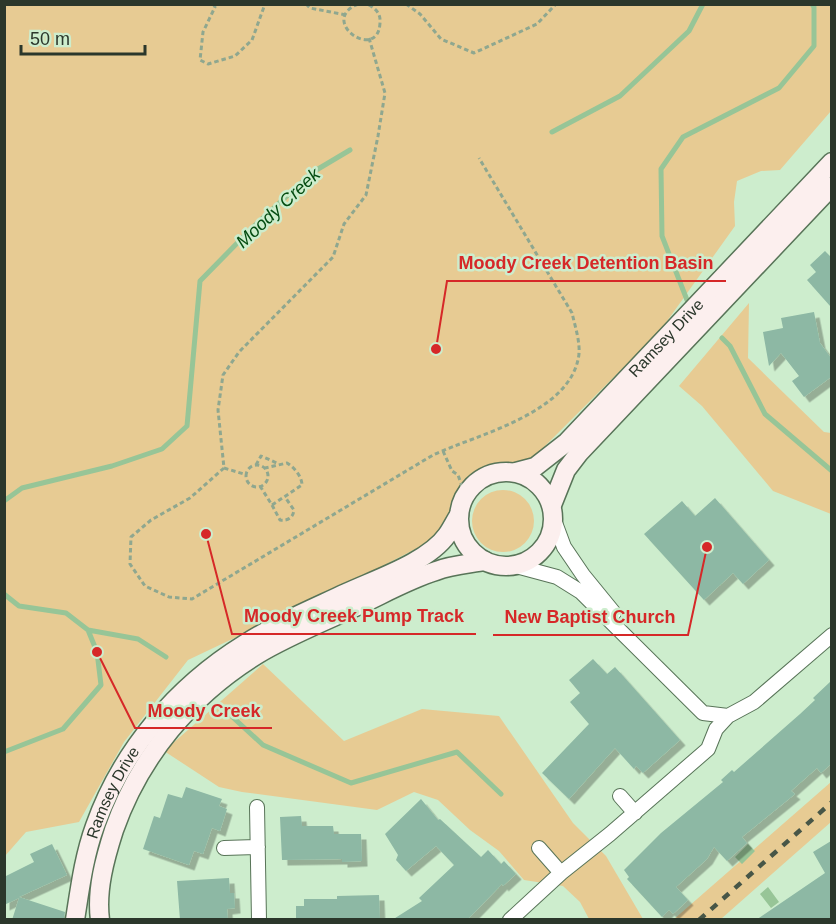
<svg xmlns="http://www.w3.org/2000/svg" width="836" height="924" font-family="Helvetica,sans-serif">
  <defs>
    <filter id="shadow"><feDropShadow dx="5.5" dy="5.5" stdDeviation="0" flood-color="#0004"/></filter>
  </defs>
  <rect width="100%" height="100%" fill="#cdedcd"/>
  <!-- green -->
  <path fill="#e7cb93" d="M4,5H832L831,111L780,170L761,171L737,181L734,202L735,226L660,331L535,456L468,479L433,540L336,590L188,660L124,742L79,822L26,832L5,856Z
    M749,303L748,358L824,432L831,433V514L773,491L702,406L679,386Z
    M472 521a31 31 0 1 1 62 0a31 31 0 1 1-62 0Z
    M263,664L344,741L422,709L499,716L573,823L606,856L643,919H589L580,902L563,886L524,880L499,851L470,830L438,800L414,792L377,810L242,792L219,787L164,751Z
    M831,782V822L721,919L673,920Z"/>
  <!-- water -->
  <path fill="#97c597" d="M748,844L755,851L742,864L735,857Z
    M768,887L779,902L771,908L760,894Z"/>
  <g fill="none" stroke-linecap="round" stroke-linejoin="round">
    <!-- stream -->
    <path stroke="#97c597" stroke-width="5" d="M552,132L620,96L689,31L703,4
      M687,300L662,236L661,169L683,137L779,88L814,46V7L812,4
      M722,338L730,346L765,414L832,471
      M4,501L22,488L112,466L162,449L187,426L200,281L251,229L313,172L350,150
      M4,594L19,606L66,613L88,630L97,652L101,685L63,729L4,752
      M88,630L138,639L166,657
      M226,711L263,745L351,783L457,752L501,794"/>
  </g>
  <!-- building -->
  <path fill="#8db8a4" filter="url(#shadow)" d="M825,251L831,257V307L807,280L816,272L810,265Z
    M814,312L820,343L831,358V377L804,397L792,381L799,376L781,353L769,366L763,332L783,328L781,318Z
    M715,498L769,560L743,584L733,573L704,600L644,534L682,501L695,516Z
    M593,659L607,674L615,667L680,740L643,773L636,766L634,769L615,748L569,799L542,773L589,724L570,702L580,693L569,680Z
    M831,681V764L821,773L817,768L791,791L795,794L742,837L747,843L727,861L714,847L707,859L676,887L688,900L673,914L669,910L662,917L627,879L629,877L624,870L661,833L723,782L721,780L732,770L734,772L800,714L815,700L813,698Z
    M186,787L222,799L219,806L227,809L220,831L212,828L203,854L194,851L189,865L143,849L154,816L160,818L168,794L182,798Z
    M421,799L438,820L440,819L481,857L488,850L501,864L504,861L516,874L503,886L502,884L467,920H392L422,901L419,898L454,865L436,846L406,871L396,860L398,855L385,834Z
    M301,816L302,826H333L334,834H361L362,861L342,862V859L282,860L280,817Z
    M831,841V920H756L825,873L813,852Z
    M52,844L67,875L19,897L65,912L64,920H12L19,898L4,905V877L34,862L30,854Z
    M229,878L230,893H234L235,908L227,909L228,920H180L177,881Z
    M379,895L380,920H296V906H304V899H337V896Z"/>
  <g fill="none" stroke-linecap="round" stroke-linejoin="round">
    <!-- street casing -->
    <g stroke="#587458" stroke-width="16">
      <path id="street" d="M554,520L564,547L583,575L614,613
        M516,566L557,577L581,592L703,713L728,716L754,702L832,635
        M620,796L635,813
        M257,807L259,920
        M224,848L258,847
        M561,873L610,834L708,749L716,729L728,716
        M510,920L561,873L539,848"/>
    </g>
    <!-- secondary casing -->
    <g stroke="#587458" stroke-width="21">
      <g id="secondary">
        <circle cx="506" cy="519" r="47"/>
        <path id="s1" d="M516,472L535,467L567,442L832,162"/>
        <path d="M552,505L566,470L579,453L832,186"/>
        <path id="s2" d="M75,920C80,888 84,856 95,826C122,750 177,686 245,644C276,624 312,609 346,593C376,579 428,562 447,535C452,528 455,521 459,515"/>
        <path d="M100,920C96,890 105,858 114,830C140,756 191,695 258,654C288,636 321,623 353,608C380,596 407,580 436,571C451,565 468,564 485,561"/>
      </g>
    </g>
    <!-- path -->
    <path stroke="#8fa78f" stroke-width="3" stroke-dasharray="4.5 3" stroke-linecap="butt" d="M213,4L215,7L203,32L200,60L208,64L235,56L252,40L265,4
      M306,4L310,8L346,15
      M358,4C317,21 378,63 380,23C381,13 375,8 367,4
      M406,4L420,14L441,39L474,53L537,24L556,4
      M369,38L385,93L378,136L366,195L344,224L333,257L239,352L223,375L218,410L224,468L190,498L151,520L131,537L130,564L145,586L169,597L192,599L433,455C478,434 572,413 579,354C580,341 575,326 572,313L479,158
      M443,451L452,471L458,475L465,495
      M256,465L261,456L279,464
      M246 476a11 11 0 1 1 22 0a11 11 0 1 1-22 0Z
      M224,468L247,475
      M260,486L272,505L302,485C302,477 295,468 287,463L265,468
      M272,505L280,520C288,521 293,518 294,510L285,497"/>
    <!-- street -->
    <use href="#street" stroke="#fff" stroke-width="14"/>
    <!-- secondary -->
    <use href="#secondary" stroke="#fcefee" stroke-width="18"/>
    <!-- rail -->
    <path stroke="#475647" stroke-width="4.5" stroke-dasharray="8 8" stroke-linecap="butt" d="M699,920L832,802"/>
  </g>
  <g text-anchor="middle" stroke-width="5" stroke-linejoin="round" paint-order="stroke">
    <!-- street labels -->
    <g font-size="16" fill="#2b372b" stroke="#cdedcd">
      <text dy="6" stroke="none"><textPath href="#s1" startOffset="204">Ramsey Drive</textPath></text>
      <text dy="6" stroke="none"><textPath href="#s2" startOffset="134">Ramsey Drive</textPath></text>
    </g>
    <!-- water labels -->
    <g font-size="18" font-style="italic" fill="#044c11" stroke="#cdedcd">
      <text transform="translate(278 208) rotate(-43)" y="6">Moody Creek</text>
    </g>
  </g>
  <!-- callouts -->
  <path fill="none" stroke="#d62828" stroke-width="2" d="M436 349L447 281H726M206 534L232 634H476M707 547L688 635H493M97 652L135 728H272"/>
  <g fill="#d62828" stroke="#cdedcd" stroke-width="2">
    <circle cx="436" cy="349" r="6"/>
    <circle cx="206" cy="534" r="6"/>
    <circle cx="707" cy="547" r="6"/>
    <circle cx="97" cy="652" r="6"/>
  </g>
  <g font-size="18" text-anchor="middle" font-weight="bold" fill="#d62828" stroke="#cdedcd" stroke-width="5" stroke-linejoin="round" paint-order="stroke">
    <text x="586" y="269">Moody Creek Detention Basin</text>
    <text x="354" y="622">Moody Creek Pump Track</text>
    <text x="590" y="623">New Baptist Church</text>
    <text x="204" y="717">Moody Creek</text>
  </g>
  <!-- border -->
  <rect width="836" height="924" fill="none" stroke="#2b372b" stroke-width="12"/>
  <!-- scale -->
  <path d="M21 45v9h124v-9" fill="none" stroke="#2b372b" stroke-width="3"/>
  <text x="30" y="45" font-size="18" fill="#2b372b" stroke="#cdedcd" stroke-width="4.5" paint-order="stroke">50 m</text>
</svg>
